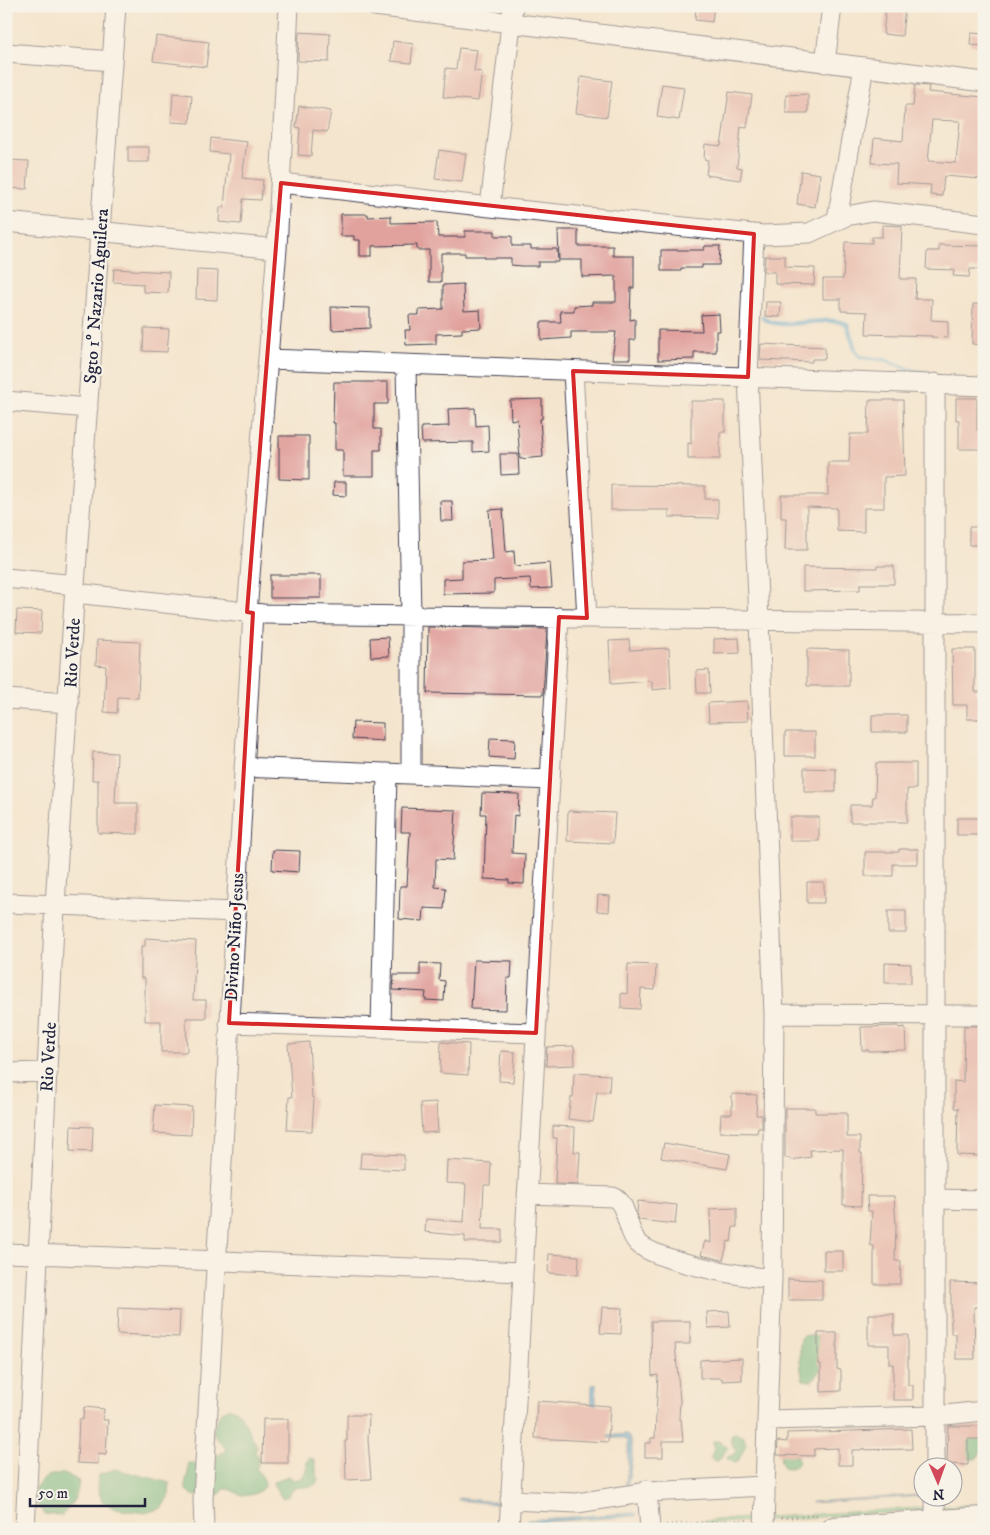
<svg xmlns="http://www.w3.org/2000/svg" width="990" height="1535" font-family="'IM FELL DW Pica',serif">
  <rect width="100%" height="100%" fill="#f7f3e8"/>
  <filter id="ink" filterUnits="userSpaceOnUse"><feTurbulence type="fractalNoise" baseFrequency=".02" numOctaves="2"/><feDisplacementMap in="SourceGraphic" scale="10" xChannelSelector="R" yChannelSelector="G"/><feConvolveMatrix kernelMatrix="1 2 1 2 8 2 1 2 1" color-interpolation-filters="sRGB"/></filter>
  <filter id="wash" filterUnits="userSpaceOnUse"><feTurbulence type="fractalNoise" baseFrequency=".0096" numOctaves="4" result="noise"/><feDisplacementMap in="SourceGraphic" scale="20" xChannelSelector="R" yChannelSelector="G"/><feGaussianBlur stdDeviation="1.12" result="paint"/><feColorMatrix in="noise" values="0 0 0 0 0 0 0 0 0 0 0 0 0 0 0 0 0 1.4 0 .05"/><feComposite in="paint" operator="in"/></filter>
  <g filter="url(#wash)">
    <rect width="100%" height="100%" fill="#f4e5ce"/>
    <!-- green -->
    <path fill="#84d799" stroke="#537c6a" d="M984,1504V1507L617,1529H568Z"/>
    <!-- forest -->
    <path fill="#6bb881" stroke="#466d5e" d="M810,1335L818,1337L821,1341V1369L812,1381L803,1380C800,1371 798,1344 802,1336Z
      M228,1408L234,1409L239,1412L257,1446L255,1452C259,1458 260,1462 256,1469C258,1472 262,1475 263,1478C270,1489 252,1497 243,1495C236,1494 232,1489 225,1489L220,1494L214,1496L208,1493L195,1496C183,1490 184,1488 187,1476C189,1473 188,1467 188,1463H195L200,1465L222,1453L226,1449L213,1434C215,1424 217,1412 228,1408Z
      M735,1433L744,1437L746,1444L738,1462L734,1463L728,1460L727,1457L733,1455L736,1451L730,1440L732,1435Z
      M971,1435H984V1449L976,1459H966L965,1445L968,1444Z
      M713,1441H718L727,1446V1449L718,1461L713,1460L710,1458L714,1450Z
      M783,1453L797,1456L799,1462C795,1468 791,1468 785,1468L781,1463L780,1456Z
      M309,1458L314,1459L315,1462L318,1482C309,1492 294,1481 288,1496L282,1498L273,1484L274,1481L289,1476L294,1480L301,1478L307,1471V1461Z
      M115,1469L170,1483L169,1495L162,1508L145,1513L115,1509L102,1501L97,1486L99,1475Z
      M61,1473L79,1480C78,1495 73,1504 62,1515L44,1514L35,1501V1488L47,1476Z"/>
    <!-- water -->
    <path fill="#57a5d0" stroke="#3c6486" d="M596,1384V1408L608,1436L626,1434C638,1444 629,1475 627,1489H625L628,1467V1443L627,1440L623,1438H608C593,1415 590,1413 592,1385Z
      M921,1495V1496L811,1503V1502Z
      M459,1498L496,1502L495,1504L458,1500Z
      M631,1513H636V1516L527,1523V1520Z"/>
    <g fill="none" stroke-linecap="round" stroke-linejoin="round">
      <!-- stream -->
      <path stroke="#57a5d0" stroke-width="4.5" d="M762,317C779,334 824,313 847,324L856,352L861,357L886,360L910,370L937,376"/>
    </g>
    <g id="blocks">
      <!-- building -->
      <path fill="#e1a19d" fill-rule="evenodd" d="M696,6H714L712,22L695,20Z
        M886,6H905L902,36L883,34Z
        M299,32L330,34L329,62L298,61Z
        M971,33L984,34V46L970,45Z
        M156,36L209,42L206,67L153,61Z
        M393,41L413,44L411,63L391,61Z
        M459,48L477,50L474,71L482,72L478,101L443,97L446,68L456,69Z
        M581,77L612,81L607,117L576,113Z
        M662,84L684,87L679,120L657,117Z
        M915,85L929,86L928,92L984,97V150L981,179L944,176L942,196L930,195L931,185L896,183L897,164L872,163L874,138L903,141L905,106H913ZM932,120L960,121L956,163L928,161Z
        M729,92L752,95L747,128L741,127L737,167L742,168L740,180L706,175L708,160L704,159L705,144L721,146Z
        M173,93L192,95L190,123L171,122Z
        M808,94V113H786V95Z
        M299,106L331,111L327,132L313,130L311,156L298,155L300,128L296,127Z
        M211,138L247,142L242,178L263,180L261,200L243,199L241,224L219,222L220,207H224L229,154L210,152Z
        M128,147H149V162H128Z
        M439,150L466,154L462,182L435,179Z
        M7,160L29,161L27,189L6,188Z
        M801,171L820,174L815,207L797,204Z
        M341,214H368V217L391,216V223L437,222L438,237H465V231H495V236H512V246H531V249H557L558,262H538V266H521L511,265V258H484V256H465V253H441V282H429V250H417V245L372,246V256H360V240H354V236H341Z
        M882,225L902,226L900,279H916L915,299H932L931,320L948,321V338L931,337L932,336L866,334L867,312L841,311V299H823V279H843L845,242L872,243V237H882Z
        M558,230H578V246H613V256H634V288H631L630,320L635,319V340H630V359H612L616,332H571V338L541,340V322H561L560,311H574V306L592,305V302H616V276L582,277V260H559Z
        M939,245L984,246V269H970L969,277L953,276L954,270L926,269L927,251H939Z
        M705,246H720L719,265H702V268H681V271H661V250H704Z
        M765,256H785V267L815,268L814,285L775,284V272H764Z
        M114,269L169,272L168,293L143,292V284L113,282Z
        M197,270L218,271L217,300L196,299Z
        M463,284L464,311L480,310L481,328L462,329V333L436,334V344L406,345L405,330H410L409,315H419V310L443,309V285Z
        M766,302H781L780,317L765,316Z
        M973,304H984V345L972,344Z
        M331,307L370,308V328L332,330Z
        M719,314L720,331H716V352H694V359L658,360V330L702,331L701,315Z
        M144,328L169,329L167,352L143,351Z
        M761,344L825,347V359H812V362L760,360Z
        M334,382H388V404H374V429H381V450H374V476H343V450H335V423H333Z
        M956,398H977V430H982V449H959V420H956Z
        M542,399V419H540L543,457L520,459L517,419L511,420L510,400Z
        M869,400H903L905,476L884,477V508H864V532L837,531V508L807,507V550H785L786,518H781V495H828V462H849L850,434H868Z
        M691,401H725V432H720V459H688V443L691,444Z
        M475,408L476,426L488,425L489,451L473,452V442L422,443L421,427L449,426L448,409Z
        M279,436H309V480L279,479Z
        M500,454H518L519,474L501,475Z
        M334,482H346V496L333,495Z
        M611,485L705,486V499H718V518L669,517V510H611Z
        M440,501H452L453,521H441Z
        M503,509L506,552L514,551L515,566L550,563L552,588L531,589L530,578L494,580V593L443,594V579L462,578V561L493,560L489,510Z
        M969,527H984V545H969Z
        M877,566H894V584H860V590L803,591V567L877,568Z
        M270,575H321V598H270Z
        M17,610L42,611L41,633L16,632Z
        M428,627L547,629L543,695L427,693Z
        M388,637L389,656L371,657L370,638Z
        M739,638L740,653L714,654V639Z
        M97,640L140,642L138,698L118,697L117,713L104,712L106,666L96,665Z
        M629,640L630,650L669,648L671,688L652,690V681L611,684L609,641Z
        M807,649L849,650V686H807Z
        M952,649H975V692H984V719H967V705H953Z
        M709,670L710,693H697L696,671Z
        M747,701L748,721L709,722L708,703Z
        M872,715H907V732H872Z
        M353,722L383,723V741L352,739Z
        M785,732H815V756H785Z
        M490,738L515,739L514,759L489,757Z
        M93,752L117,753L115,803H138V834L98,833V780H92Z
        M876,763H916V789H907V822H850V805H872L873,797H875Z
        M804,768L836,769V792H804Z
        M482,793L519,794L518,816L514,815L512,853L525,854L524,884L509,883V880L484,879L486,814H481Z
        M402,808L456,810L453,860L436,859L435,887L446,888L444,909L424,908L423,921L399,919L400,886H407L410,832H401Z
        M568,811L615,813L613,843L567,841Z
        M790,817H819V841H790Z
        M957,818H984V835H957Z
        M899,849H918V864H893V876H865V852H899Z
        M273,850L300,851L299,872L272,870Z
        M807,882H824V903H807Z
        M598,895L610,896L609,912L597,911Z
        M888,911H906V933H888Z
        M145,938L196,941L193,1000H206V1018H186L187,1052H161V1021H145V978H141V946H145Z
        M474,960L512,961L511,978H507L506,1010L471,1009Z
        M420,963L440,964L439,980L445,981L444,1001L425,1000L426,992L393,990L394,975H420Z
        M885,963L911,964V983H885Z
        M628,964L656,965L655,990L641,989L640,1009L621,1008V993L627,994Z
        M899,1026V1028L905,1027L906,1050L869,1051V1050H862L861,1027Z
        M964,1026H984V1076L982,1112H984V1156L957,1155L958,1108H954V1081L963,1082Z
        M309,1042L312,1098H314L312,1131L287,1130L289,1097H292L288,1044Z
        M441,1042L469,1044L468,1075L440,1073Z
        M574,1046L575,1065L546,1066L547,1047Z
        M501,1051L515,1052L513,1082L499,1081Z
        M574,1073L610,1075L609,1092H597L593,1122L568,1119L571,1097H573Z
        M732,1094L757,1095L756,1115H762V1128H758L757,1133L720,1132L721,1114H732Z
        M436,1102L438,1132L422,1133L420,1103Z
        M155,1105L192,1107L191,1135L153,1133Z
        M785,1108H815V1113H847V1137H860V1153H862L861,1206L843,1205V1149L810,1150L811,1157L790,1160V1158H785Z
        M71,1126L93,1127L92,1152L70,1151Z
        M553,1126L575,1127L574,1152H580L578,1185L555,1184L557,1138H553Z
        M664,1143L730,1154L727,1169L661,1158Z
        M361,1153L404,1155V1170L360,1168Z
        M447,1160L491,1163L490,1185H484L482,1229H502V1242H465V1236L425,1232L426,1219L464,1222L466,1184L446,1183Z
        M867,1196H894L896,1225L895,1261H901L900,1284H874V1246L870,1245L872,1211H868Z
        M638,1201L677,1205L675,1224L639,1220L637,1213Z
        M737,1208V1227H733L731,1242L728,1241L723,1260L701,1255L705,1241L711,1243L710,1209Z
        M824,1251H843V1271H824Z
        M549,1254L579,1256L578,1275L548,1273Z
        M788,1279L822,1280V1300H788Z
        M950,1282L984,1283V1307H974L975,1359H956V1334H951V1294H950Z
        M602,1307L622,1308L621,1334L600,1333Z
        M118,1308L180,1311L179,1337L117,1334Z
        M729,1311L730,1327L708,1328L707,1312Z
        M868,1314H894V1335H908V1385H913V1400H893V1364H889V1345H868Z
        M651,1321H690V1344H675L680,1401L679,1419H681L683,1441H663V1457H645V1443H651V1438H655L658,1375L652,1376Z
        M818,1333H837V1369L841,1370V1391L821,1392V1364H818Z
        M742,1358V1380L722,1381V1378H700V1360Z
        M537,1401L610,1406L608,1442L535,1438Z
        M84,1407L104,1409L103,1420H108L106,1455L98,1454V1464L77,1463L79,1419H83Z
        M347,1415H369L368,1440L371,1479L346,1480L345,1441H347Z
        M263,1419H288V1463H262Z
        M948,1426H984V1439H968V1465L947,1464Z
        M911,1429L912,1449L852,1450V1465H838V1448L814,1449V1456L777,1455L778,1441L787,1442V1433Z"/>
    </g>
  </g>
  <g filter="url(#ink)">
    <use href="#blocks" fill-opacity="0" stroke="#423f51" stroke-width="1"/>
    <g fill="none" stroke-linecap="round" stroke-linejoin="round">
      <!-- minor casing -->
      <g stroke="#423f51" stroke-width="21">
        <path id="minor" d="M375,6L984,82
          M6,53L112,61
          M825,63L832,6
          M281,183L490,207L763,235L809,233L846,216L873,211L984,224
          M490,207L513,6
          M837,219L864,67
          M6,222L277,249
          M754,234L748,377L759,620L774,1014L772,1278L767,1420
          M269,359L984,386
          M406,365L411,616V774
          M573,371L587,618
          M935,383V1468
          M6,401L88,408
          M6,578L75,585
          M75,593L263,614L984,623
          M247,612L277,249L289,6
          M6,699L69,703
          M244,767L550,780
          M6,903L236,912
          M774,1014L984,1015
          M229,1023L536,1033
          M381,1028L387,773
          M6,1073L48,1072
          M527,1194L613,1197C628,1202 626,1231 638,1243C656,1261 746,1278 772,1278
          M935,1199L984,1200
          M6,1253L523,1272
          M647,1490L650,1529
          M935,1498V1522
          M510,1500L577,1503L648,1492L765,1486
          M25,1529L55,905L75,585L116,6
          M204,1529L203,1499L253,613
          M509,1529L559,617
          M764,1529L767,1420L935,1416L984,1411"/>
      </g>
      <!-- major casing -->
      <g stroke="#423f51" stroke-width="26">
        <path id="major" d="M834,1529L984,1519"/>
      </g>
      <!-- path -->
      <path stroke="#423f51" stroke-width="2.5" stroke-dasharray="1 4" stroke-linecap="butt" d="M781,1518L820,1515
        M666,1525L748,1520
        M592,1529L633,1526"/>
      <!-- minor -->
      <use href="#minor" stroke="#fff" stroke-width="19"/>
      <!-- major -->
      <use href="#major" stroke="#fff" stroke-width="24"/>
    </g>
  </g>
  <!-- marked area -->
  <path d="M0 0H990V1535H0ZM281,183L754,234L748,377L573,371L587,618L559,617L536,1033L229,1023L253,613L247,612Z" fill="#f4e5ce" fill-opacity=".55" fill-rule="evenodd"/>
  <path fill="none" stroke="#d62828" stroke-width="4" stroke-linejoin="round" d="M281,183L754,234L748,377L573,371L587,618L559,617L536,1033L229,1023L253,613L247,612Z"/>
  <g text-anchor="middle" stroke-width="4" stroke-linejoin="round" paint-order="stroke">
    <!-- street labels -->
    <g font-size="18" fill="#22223b" stroke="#f7f3e8">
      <text transform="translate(96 296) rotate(-86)" y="6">Sgto 1º Nazario Aguilera</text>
      <text transform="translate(72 653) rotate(-87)" y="6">Rio Verde</text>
      <text transform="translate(234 937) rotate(-87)" y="6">Divino Niño Jesus</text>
      <text transform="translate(48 1057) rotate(-87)" y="6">Rio Verde</text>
    </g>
  </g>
  <!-- margin -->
  <rect width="990" height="1535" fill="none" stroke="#f7f3e8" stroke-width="25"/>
  <!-- north arrow -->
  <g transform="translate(938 1482) rotate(178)"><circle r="24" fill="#f7f3e8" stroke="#a29fa3"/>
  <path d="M0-4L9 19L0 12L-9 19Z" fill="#d1495b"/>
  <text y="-8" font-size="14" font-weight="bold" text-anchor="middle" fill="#22223b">N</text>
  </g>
  <!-- scale -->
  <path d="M30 1498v8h115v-8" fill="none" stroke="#22223b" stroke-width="2.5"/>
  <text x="38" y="1498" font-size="15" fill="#22223b" stroke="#f7f3e8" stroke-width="4" paint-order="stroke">50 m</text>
</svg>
